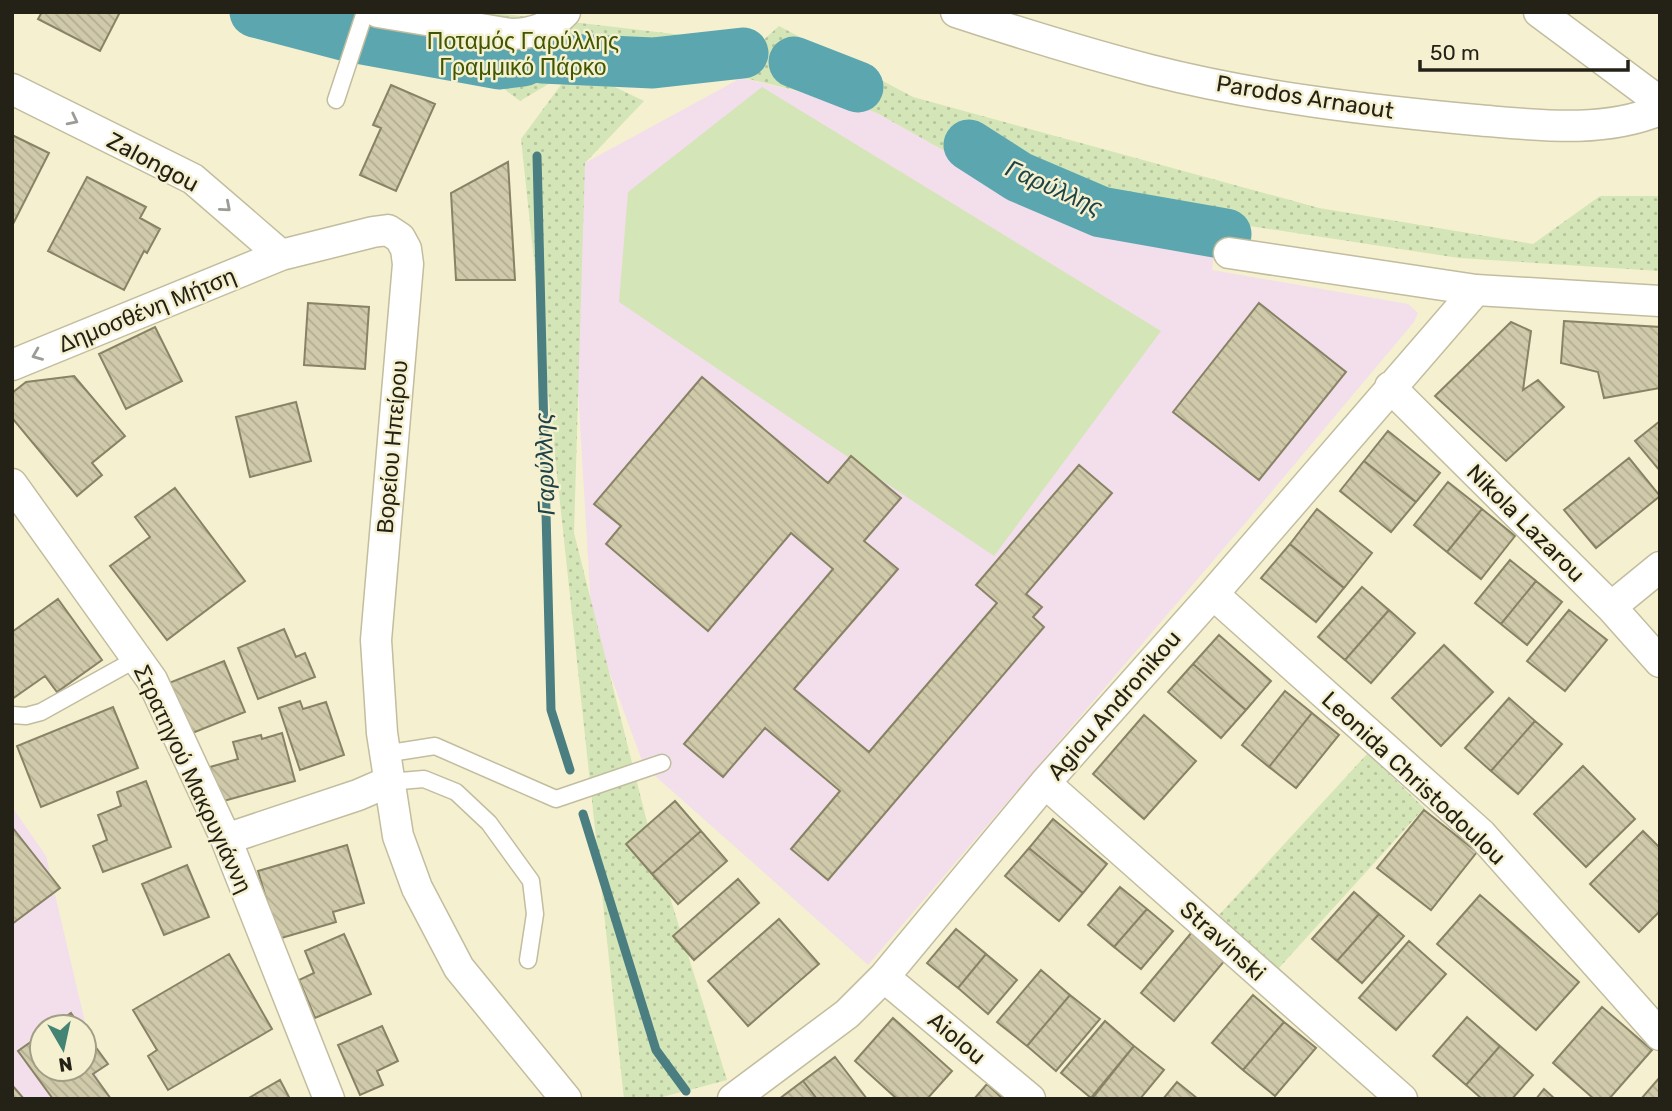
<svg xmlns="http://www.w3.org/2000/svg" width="1672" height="1111" font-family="Rubik,sans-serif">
  <defs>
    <pattern id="grass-dots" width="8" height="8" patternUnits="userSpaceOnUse" patternTransform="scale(1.75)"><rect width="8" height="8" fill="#d4e5b7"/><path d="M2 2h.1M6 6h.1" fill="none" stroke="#b6c49d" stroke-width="1.8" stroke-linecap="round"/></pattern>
    <pattern id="building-back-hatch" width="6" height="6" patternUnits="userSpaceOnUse" patternTransform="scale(1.75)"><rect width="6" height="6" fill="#d0caab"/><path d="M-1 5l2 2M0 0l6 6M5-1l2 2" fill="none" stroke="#b2ad92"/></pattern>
  </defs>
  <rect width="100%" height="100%" fill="#f5f0d0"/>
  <!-- education -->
  <path fill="#f3deec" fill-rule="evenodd" d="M741,78L848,103L877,113L943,150L1101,210L1217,232L1212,270L1408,304L1418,313L1414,322L1247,521L868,965L644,766L592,625L574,322L585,163Z
    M12,807L46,856L103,1099H12ZM42,1027H84V1069H42Z"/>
  <!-- grass -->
  <path fill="url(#grass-dots)" d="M321,12H487L759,44L779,26L913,97L1319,208L1533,244L1600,196H1660V271L1459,258L1165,213L943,150L877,113L848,103L686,64L575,68L644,101L585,163L574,533L649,830L727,1080L655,1099H624L521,139L572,70L520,101L475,67L448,77L389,45Z
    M1368,753L1424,808L1278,969L1219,915Z"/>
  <!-- pitch -->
  <path fill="#d4e5b7" d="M762,87L1161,331L994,556L619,302L628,192Z"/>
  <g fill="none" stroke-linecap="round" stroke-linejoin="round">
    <!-- stream -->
    <path stroke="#4a7e81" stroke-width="9" d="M537,156L551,710L570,770
      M583,814L656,1050L686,1091"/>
    <!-- river -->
    <path stroke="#5ba6af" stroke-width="51" d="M255,12L351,37L499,64L523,61
      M542,58L653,63L743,53
      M794,62L858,87
      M969,145L1019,177L1101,212L1226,234"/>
  </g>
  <!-- building -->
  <path fill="url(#building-back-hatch)" stroke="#888365" stroke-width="2" d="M42,12H120L100,51L38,19Z
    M391,85L435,104L396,191L360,175L381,128L373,125Z
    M12,135L49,153L12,226Z
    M508,162L515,280H456L451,193Z
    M87,177L146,207L140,218L160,229L147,253L144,251L124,290L48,251Z
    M308,303L369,307L365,369L304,365Z
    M1259,303L1346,372L1259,480L1173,412Z
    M1564,321L1660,327V388L1604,398L1598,372L1561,363Z
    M1511,322L1531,331L1523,390L1538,380L1564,407L1506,461L1435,396Z
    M155,327L182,381L126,409L99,354Z
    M74,376L125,436L92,463L102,475L77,496L12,418V393L26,382Z
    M702,377L828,483L851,456L901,498L864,541L898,569L794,689L869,752L997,603L976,585L1079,465L1112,493L1026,594L1042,607L1033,617L1044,627L828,880L791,849L840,791L765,728L723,777L684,744L833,569L791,533L708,631L606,544L621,526L594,504Z
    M296,402L311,461L250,477L236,417Z
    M1660,421V471L1635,441Z
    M1388,431L1440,473L1416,502L1364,461Z
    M1629,458L1660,496L1596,548L1564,510Z
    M1364,461L1416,502L1391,532L1340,491Z
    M1448,482L1482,509L1447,552L1414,525Z
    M175,488L245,581L167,640L110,566L150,537L135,517Z
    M1317,509L1372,553L1344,588L1290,544Z
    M1482,509L1515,536L1481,579L1447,552Z
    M1290,544L1344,588L1316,622L1261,578Z
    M1510,560L1536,581L1501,624L1475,603Z
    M1536,581L1562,602L1527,645L1501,624Z
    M1362,587L1389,610L1345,660L1318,637Z
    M58,599L102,660L57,692L45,676L12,699V632Z
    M1389,610L1415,633L1371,683L1345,660Z
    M1569,610L1607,640L1565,691L1527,661Z
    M284,629L296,657L305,653L315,677L258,699L238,648Z
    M1219,635L1271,681L1246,710L1193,664Z
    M1444,645L1493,692L1441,746L1392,698Z
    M224,661L245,712L190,734L169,683Z
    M1193,664L1246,710L1221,738L1168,692Z
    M1285,691L1312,713L1269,767L1242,745Z
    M1509,698L1535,721L1491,771L1465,748Z
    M300,701L303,709L326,702L344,755L300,770L279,708Z
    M113,707L138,768L41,807L17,746Z
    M1312,713L1339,735L1296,788L1269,767Z
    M1144,715L1196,761L1144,819L1093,774Z
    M1535,721L1562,744L1518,794L1491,771Z
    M282,733L295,781L220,802L210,767L238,759L233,742L261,735L262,739Z
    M1583,766L1635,819L1586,867L1534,814Z
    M146,781L171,847L103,872L93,846L107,840L98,815L121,806L117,792Z
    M675,801L701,831L652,874L626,844Z
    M1424,810L1477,852L1431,910L1377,868Z
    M1053,819L1107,864L1083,893L1029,848Z
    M12,827L60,888L12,924Z
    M701,831L727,861L678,904L652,874Z
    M1643,831L1660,848V911L1639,932L1590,884Z
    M347,845L364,903L333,912L336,922L278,939L258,871Z
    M1029,848L1083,893L1059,921L1005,876Z
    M187,865L209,917L164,935L142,884Z
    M738,879L759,903L694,960L673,936Z
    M1120,887L1147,909L1114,947L1088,925Z
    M1354,892L1379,914L1337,961L1312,939Z
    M1480,895L1579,982L1536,1030L1437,944Z
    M1147,909L1173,931L1141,969L1114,947Z
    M1379,914L1404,936L1362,983L1337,961Z
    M779,919L819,964L748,1026L708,981Z
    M956,929L986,954L958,988L927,963Z
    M1192,932L1226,959L1174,1021L1141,993Z
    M344,934L371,994L315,1018L299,980L314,973L305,951Z
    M1409,941L1446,974L1396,1030L1359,998Z
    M229,954L272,1029L168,1090L148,1056L157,1050L133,1010Z
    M986,954L1017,980L988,1014L958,988Z
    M1041,970L1070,995L1027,1046L997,1022Z
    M1070,995L1100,1019L1056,1071L1027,1046Z
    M1253,995L1284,1022L1243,1070L1212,1043Z
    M1602,1007L1652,1050L1609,1099H1594L1553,1063Z
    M71,1013L81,1027H51Z
    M1467,1017L1500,1046L1466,1085L1433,1056Z
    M893,1018L952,1071L927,1099H897L855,1061Z
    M1105,1021L1134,1046L1091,1098L1061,1073Z
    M1284,1022L1316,1048L1275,1096L1243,1070Z
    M382,1026L398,1061L377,1071L383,1085L360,1095L338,1045Z
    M84,1031L108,1064L93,1074L111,1099H53L18,1051L42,1034V1069H84Z
    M1134,1046L1164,1070L1140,1099H1092Z
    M1500,1046L1533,1075L1512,1099H1482L1466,1085Z
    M835,1057L867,1099H817L803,1081Z
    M1660,1077V1099H1641Z
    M280,1080L290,1099H247Z
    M803,1081L817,1099H779Z
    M1177,1082L1198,1099H1163Z
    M987,1084L1003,1099H974Z
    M12,1085L24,1099H12Z
    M1544,1089L1555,1099H1536Z"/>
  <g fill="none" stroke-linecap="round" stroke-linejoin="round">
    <!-- service casing -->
    <g stroke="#c2bd9e" stroke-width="19">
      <path id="service" d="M336,100L365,12
        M12,715L26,716L41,712L138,658
        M384,754L435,746L556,799L662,763
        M388,782L424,779L456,792L489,823L531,881L535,914L528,960"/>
    </g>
    <!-- minor casing -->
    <g stroke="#c2bd9e" stroke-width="33">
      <path id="minor" d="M378,12L511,34C532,34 550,28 565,12
        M956,12C1020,33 1085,53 1150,70C1256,97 1367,110 1476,120C1537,125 1602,134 1660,110
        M1539,12L1660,102
        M12,89L193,179L281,255
        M1229,253L1476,290L1660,301
        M12,365L281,255L373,232L388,230L400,238L406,249L408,264L376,640L382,733L398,836L417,888L459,968L566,1099
        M1390,387L1611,607L1660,662
        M12,484L152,680L226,839L329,1099
        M1213,594L1481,834L1660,1035
        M1611,607L1660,567
        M1045,783L1402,1099
        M226,839L358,795L388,782
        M884,977L1030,1099
        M733,1099L847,1014L884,977L1045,783L1213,594L1476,290"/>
    </g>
    <!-- service -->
    <use href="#service" stroke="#fff" stroke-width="16"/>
    <!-- minor -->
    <use href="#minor" stroke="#fff" stroke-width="30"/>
  </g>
  <!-- one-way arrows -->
  <defs><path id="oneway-chevron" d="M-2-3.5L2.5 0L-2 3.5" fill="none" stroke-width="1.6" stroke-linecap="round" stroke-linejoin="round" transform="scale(1.75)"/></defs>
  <g stroke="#9c9c96">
    <use href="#oneway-chevron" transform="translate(73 120) rotate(27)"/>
    <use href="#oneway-chevron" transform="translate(226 207) rotate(41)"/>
    <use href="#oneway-chevron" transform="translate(37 355) rotate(158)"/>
  </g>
  <g text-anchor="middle" stroke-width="5" stroke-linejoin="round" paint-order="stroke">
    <!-- park labels -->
    <g font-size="23" fill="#415600" stroke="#f5f0d0">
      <text x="523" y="49">Ποταμός Γαρύλλης<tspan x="523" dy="26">Γραμμικό Πάρκο</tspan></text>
    </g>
    <!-- street labels -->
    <g font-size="23" fill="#242216" stroke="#f5f0d0">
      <text transform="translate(1305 97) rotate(9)" y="8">Parodos Arnaout</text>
      <text transform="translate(153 162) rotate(28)" y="8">Zalongou</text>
      <text transform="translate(147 310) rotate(-22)" y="8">Δημοσθένη Μήτση</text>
      <text transform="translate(392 447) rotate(-85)" y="8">Βορείου Ηπείρου</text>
      <text transform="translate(1526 523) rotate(45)" y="8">Nikola Lazarou</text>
      <text transform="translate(1114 705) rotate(-49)" y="8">Agiou Andronikou</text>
      <text transform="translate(1414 778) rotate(43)" y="8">Leonida Christodoulou</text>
      <text transform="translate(193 779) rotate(65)" y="8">Στρατηγού Μακρυγιάννη</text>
      <text transform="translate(1223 941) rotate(42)" y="8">Stravinski</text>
      <text transform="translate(957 1038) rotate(40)" y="8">Aiolou</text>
    </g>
    <!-- water labels -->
    <g font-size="24" font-style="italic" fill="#1e4347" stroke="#f5f0d0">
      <text transform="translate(1054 188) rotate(24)" y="8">Γαρύλλης</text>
      <text transform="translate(545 464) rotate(-92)" y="8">Γαρύλλης</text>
    </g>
  </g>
  <!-- border -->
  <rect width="1672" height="1111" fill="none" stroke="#242216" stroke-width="28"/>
  <!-- north arrow -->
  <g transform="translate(63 1048) rotate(171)"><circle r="33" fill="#f5f0d0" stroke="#a19e86" stroke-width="2"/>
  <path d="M0-5L12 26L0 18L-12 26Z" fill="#448474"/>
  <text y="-10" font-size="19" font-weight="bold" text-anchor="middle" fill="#242216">N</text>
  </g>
  <!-- scale -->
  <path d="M1420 60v10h208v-10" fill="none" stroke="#242216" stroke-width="3.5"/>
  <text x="1430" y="60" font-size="21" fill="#242216" stroke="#f5f0d0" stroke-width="5" paint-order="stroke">50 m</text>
</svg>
